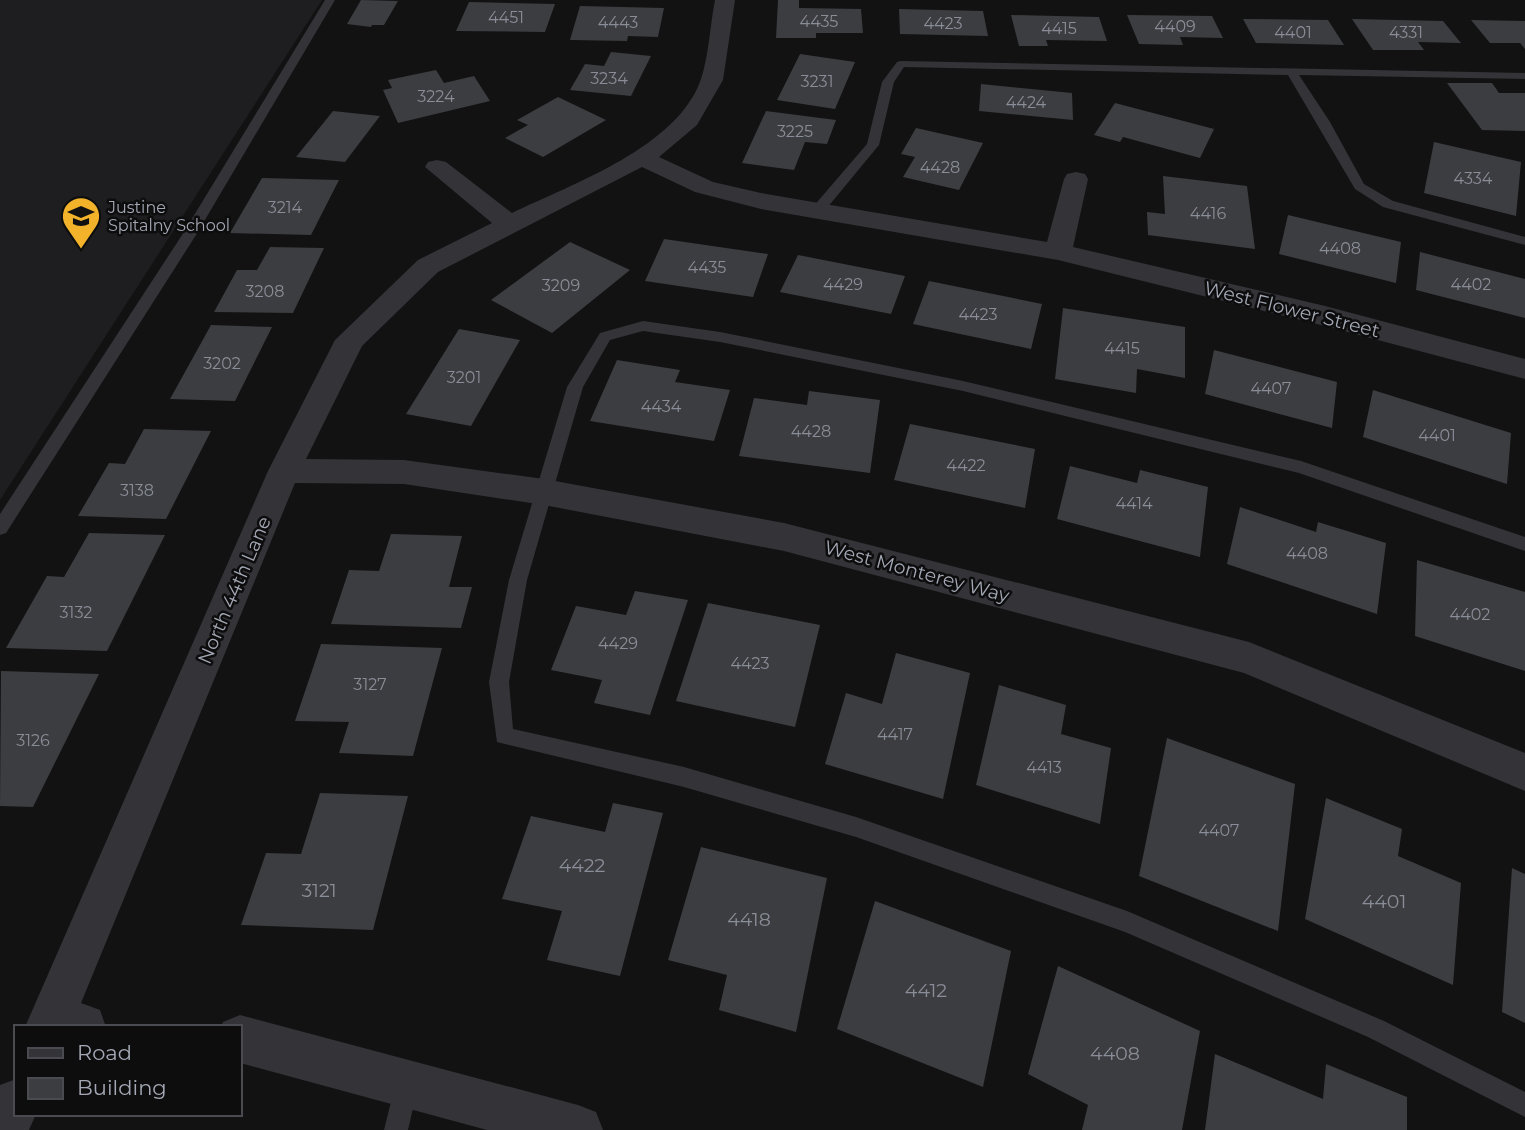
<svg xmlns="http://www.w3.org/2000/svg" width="1525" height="1130" font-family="Montserrat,sans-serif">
  <rect width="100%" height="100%" fill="#121213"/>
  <!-- built -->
  <path fill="#1e1e20" d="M0,0H322L0,500Z"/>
  <!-- building -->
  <path fill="#3c3d40" d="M361,0L398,1L384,25H372L371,27L347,24Z
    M778,0H799V8L861,9L863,33H816V38H776Z
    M469,2L555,4L545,32L456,31Z
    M580,6L664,8L658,37L628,36L627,41L570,40Z
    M899,9L983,11L988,36L900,34Z
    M1011,15L1099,17L1107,41L1046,40L1048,46H1019Z
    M1127,15L1212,16L1223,38L1180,37L1183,45L1139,44Z
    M1243,19L1328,20L1344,45L1256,43Z
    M1352,19L1443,21L1461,43L1418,42L1424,50H1373Z
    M1471,20L1525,21V49L1520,43H1490Z
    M611,52L651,56L631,96L570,90L585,64L604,66Z
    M800,54L855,62L835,109L777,100Z
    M436,70L444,83L474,76L490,101L398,123L383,90L392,88L388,80Z
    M1447,83H1492L1499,93H1525V131L1482,130Z
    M981,84L1072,93L1073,120L979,111Z
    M558,97L606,120L543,157L505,138L528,125L517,120Z
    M1115,103L1214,129L1200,158L1123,137L1120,142L1094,135Z
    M333,111L380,116L345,162L296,157Z
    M766,111L836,120L827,144L805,142L794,170L742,163Z
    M916,128L983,143L959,190L903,177L915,157L901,154Z
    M1434,142L1521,162L1516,216L1424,193Z
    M1163,176L1247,186L1255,249L1148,235L1147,212L1165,214Z
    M262,178L339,180L311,235L230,233Z
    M1288,215L1401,242L1396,283L1279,254Z
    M664,239L768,254L753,297L645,281Z
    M570,242L630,270L552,333L491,300Z
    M270,247L324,248L293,313L214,312L237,270H257Z
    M1420,252L1525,279V318L1416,290Z
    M798,255L905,276L891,314L780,292Z
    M929,281L1042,304L1031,349L913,324Z
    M1063,308L1185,327V378L1137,369L1136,393L1055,379Z
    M211,325L272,327L235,401L170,399Z
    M459,329L520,340L471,426L406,414Z
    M1214,350L1337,382L1332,428L1205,394Z
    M617,360L680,370L675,382L730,390L714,441L590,421Z
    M1373,390L1511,433L1507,484L1363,437Z
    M809,391L880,400L870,473L739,456L754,398L807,405Z
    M910,424L1035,449L1025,508L894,480Z
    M144,429L211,431L166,519L78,516L109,463L125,464Z
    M1070,466L1137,483L1140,470L1208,487L1200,557L1057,519Z
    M1240,507L1316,532L1318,522L1386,543L1377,614L1227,564Z
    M89,533L165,535L107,651L6,648L47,576L64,577Z
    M391,534L462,536L449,587H472L461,628L331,624L349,570L379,571Z
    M1417,560L1525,592V671L1415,636Z
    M635,591L688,600L650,715L594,703L602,680L551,670L576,606L626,615Z
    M708,603L820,625L795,727L676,701Z
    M321,644L442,648L413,756L339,753L349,722L295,721Z
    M896,653L970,673L943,799L825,764L846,693L882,704Z
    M1,671L99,674L33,807L0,806Z
    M999,685L1066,705L1061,734L1111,748L1100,824L976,785Z
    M1167,738L1295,784L1278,931L1139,876Z
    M320,793L408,796L373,930L241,925L266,853L301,854Z
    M1326,798L1402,829L1398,856L1461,883L1453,985L1305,919Z
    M613,803L663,813L620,976L547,960L562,911L502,899L531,816L605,832Z
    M701,847L827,878L796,1032L719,1010L727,975L668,960Z
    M1512,868L1525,874V1023L1502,1012Z
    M875,901L1011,951L983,1087L837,1029Z
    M1058,966L1200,1031L1182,1130H1082L1088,1105L1028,1074Z
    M1215,1054L1323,1099L1326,1064L1407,1097V1130H1205Z"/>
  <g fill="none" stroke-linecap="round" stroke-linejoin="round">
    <!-- lane -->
    <path fill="#333338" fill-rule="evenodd" d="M325,0H335L196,235L6,533L0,535V514L182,235Z
      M901,61L1525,73V79L1299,75L1330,122L1364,184L1393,201L1525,237V245L1383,207L1355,189L1288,75L904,67L894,82L879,145L822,214H812V208L867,144L882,82L897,62Z
      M643,321L720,332L963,381L1301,461L1525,537V551L1299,473L963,391L720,342L643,331L610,340L583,387L527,580L509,682L513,729L684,767L856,817L1127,911L1384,1021L1525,1092V1117L1368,1037L1125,932L856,837L684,787L497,742L489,682L509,580L567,387L600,333Z
      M406,1074L415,1077L418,1086L408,1130H384L397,1077Z"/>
    <!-- street -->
    <path fill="#333338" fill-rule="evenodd" d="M715,0H735L723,80L697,125L659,157L713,182L761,193L1047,242L1064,179L1067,174L1076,172L1085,174L1088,179L1073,247L1325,306L1525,359V379L1325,326L1058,260L761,209L695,192L642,167L438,272L362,346L306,459L404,460L544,479L784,523L1249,642L1525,753V791L1244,673L784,551L544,505L404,484L295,483L81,1003L100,1010L106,1027H25L268,471L335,340L418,260L492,223L425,167L428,162L437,160L446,162L512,213C572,184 678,147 701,79C709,55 710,25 715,0Z
      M240,1015L578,1105L596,1112L603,1130H487L240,1063V1027H221L223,1022Z
      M16,1079V1114H36L29,1130H0V1085Z"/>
  </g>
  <!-- icons -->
  <defs>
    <g id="school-pin" transform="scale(2.0125)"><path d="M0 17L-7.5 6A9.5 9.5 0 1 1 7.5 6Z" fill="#f2b32b" stroke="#0d0d0e"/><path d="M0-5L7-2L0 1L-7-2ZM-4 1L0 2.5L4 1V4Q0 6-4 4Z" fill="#111"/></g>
  </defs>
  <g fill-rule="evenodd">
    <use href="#school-pin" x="81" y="216"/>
  </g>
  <g text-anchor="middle" stroke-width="5" stroke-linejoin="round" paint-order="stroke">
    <!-- number labels -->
    <g font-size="16" fill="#898d97">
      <text x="506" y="23">4451</text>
      <text x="819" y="27">4435</text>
      <text x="618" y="28">4443</text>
      <text x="943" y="29">4423</text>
      <text x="1175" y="32">4409</text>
      <text x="1059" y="34">4415</text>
      <text x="1293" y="38">4401</text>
      <text x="1406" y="38">4331</text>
      <text x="609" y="84">3234</text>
      <text x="817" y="87">3231</text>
      <text x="436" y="102">3224</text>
      <text x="1026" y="108">4424</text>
      <text x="795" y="137">3225</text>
      <text x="940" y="173">4428</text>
      <text x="1473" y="184">4334</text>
      <text x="285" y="213">3214</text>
      <text x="1208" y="219">4416</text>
      <text x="1340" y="254">4408</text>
      <text x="707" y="273">4435</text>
      <text x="843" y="290">4429</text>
      <text x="1471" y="290">4402</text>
      <text x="561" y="291">3209</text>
      <text x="265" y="297">3208</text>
      <text x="978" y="320">4423</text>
      <text x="1122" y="354">4415</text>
      <text x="222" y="369">3202</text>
      <text x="464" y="383">3201</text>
      <text x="1271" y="394">4407</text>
      <text x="661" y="412">4434</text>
      <text x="811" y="437">4428</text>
      <text x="1437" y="441">4401</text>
      <text x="966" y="471">4422</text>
      <text x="137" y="496">3138</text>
      <text x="1134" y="509">4414</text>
      <text x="1307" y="559">4408</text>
      <text x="76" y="618">3132</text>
      <text x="1470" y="620">4402</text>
      <text x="618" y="649">4429</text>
      <text x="750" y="669">4423</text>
      <text x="370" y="690">3127</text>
      <text x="895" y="740">4417</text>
      <text x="33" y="746">3126</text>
      <text x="1044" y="773">4413</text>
      <text x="1219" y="836">4407</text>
    </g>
    <!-- far-poi labels -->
    <g font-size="16" fill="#a3a8b4" stroke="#0d0d0e" text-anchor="start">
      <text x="108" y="213">Justine<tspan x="108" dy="18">Spitalny School</tspan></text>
    </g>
    <!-- street labels -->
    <g font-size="19" fill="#a3a8b4" stroke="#0d0d0e">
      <text transform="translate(1292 309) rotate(14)" y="7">West Flower Street</text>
      <text transform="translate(917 571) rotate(15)" y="7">West Monterey Way</text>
      <text transform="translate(234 590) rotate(-67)" y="7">North 44th Lane</text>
    </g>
    <!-- near-number labels -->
    <g font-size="19" fill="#898d97">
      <text x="582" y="872">4422</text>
      <text x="319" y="897">3121</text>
      <text x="1384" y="908">4401</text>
      <text x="749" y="926">4418</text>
      <text x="926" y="997">4412</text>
      <text x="1115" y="1060">4408</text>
    </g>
  </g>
  <!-- legend -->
  <rect x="14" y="1025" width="228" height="91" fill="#0d0d0e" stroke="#494b50" stroke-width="2"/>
  <rect x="28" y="1048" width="35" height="10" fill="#333338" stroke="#494b50" stroke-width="2"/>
  <text x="77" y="1060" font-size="21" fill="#a3a8b4">Road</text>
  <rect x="28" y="1078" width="35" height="21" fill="#3c3d40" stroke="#494b50" stroke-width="2"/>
  <text x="77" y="1095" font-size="21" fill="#a3a8b4">Building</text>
</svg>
